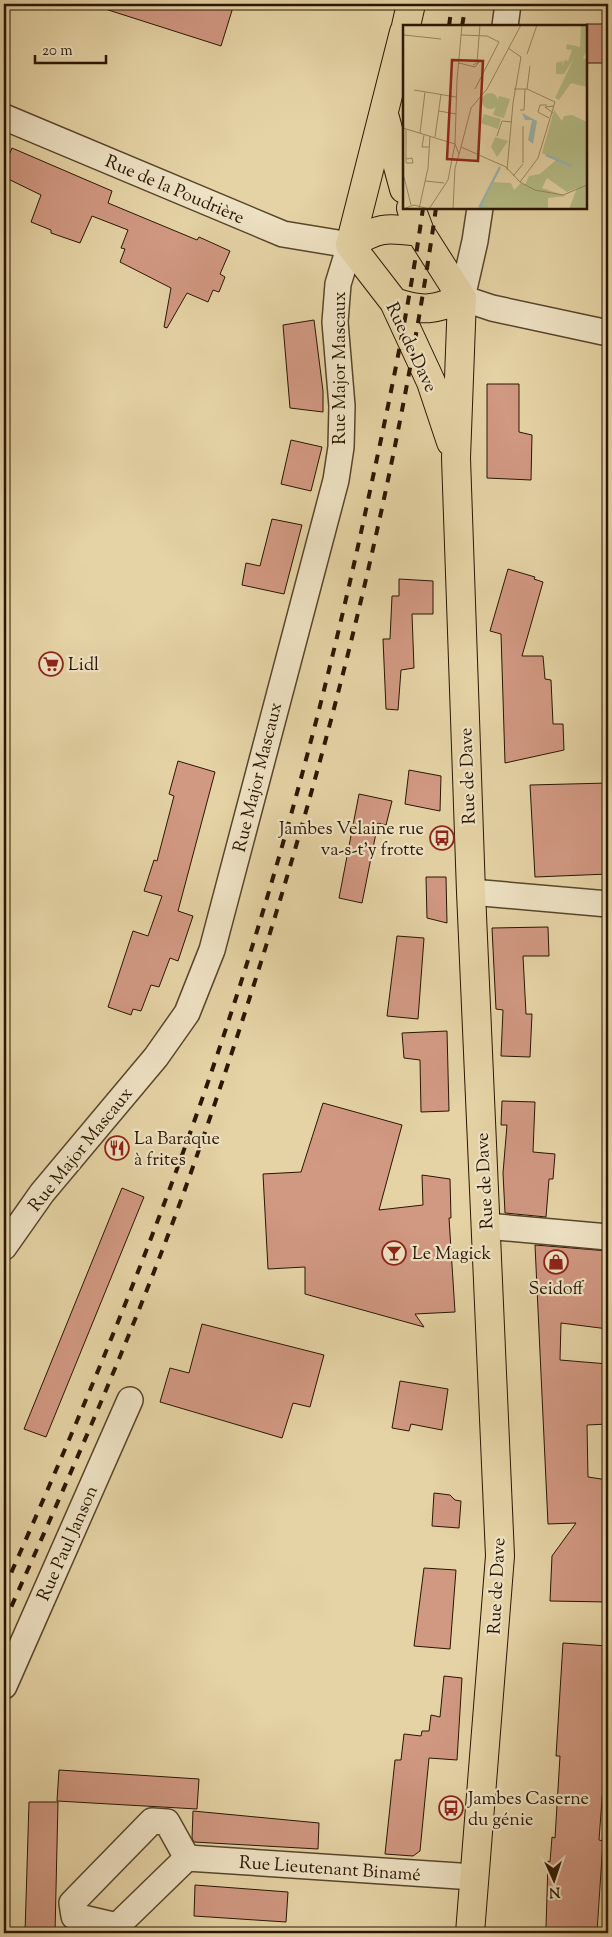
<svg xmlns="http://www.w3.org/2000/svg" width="612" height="1937" font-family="'Sorts Mill Goudy',serif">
  <rect width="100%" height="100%" fill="#e5d3a5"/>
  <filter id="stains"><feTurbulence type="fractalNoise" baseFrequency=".004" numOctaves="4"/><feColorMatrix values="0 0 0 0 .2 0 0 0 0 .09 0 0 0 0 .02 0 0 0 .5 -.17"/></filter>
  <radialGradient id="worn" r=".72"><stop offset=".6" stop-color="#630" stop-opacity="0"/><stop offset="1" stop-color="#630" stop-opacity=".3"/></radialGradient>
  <!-- building -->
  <path fill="#d19882" stroke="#291601" d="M103,4H234L221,46L102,8Z
    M586,24H608V63H586Z
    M12,148L112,191L108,203L197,240L199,237L230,251L220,274L225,277L219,292L213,290L208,302L187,293L167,328L164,327L171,288L120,262L125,249L121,248L128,230L92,216L80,243L51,233V230L31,222L41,195L4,177V167Z
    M314,320L323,391V412L290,408L283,325Z
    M487,384H519V432L532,435L531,480L487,478Z
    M291,440L322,447L311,491L281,484Z
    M272,519L302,525L284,594L242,585L246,563L260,566Z
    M508,569L535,577L534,579L543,582L522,656H543L545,679L551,680L553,724H563L564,750L505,763L501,634L490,631Z
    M399,579L433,581V614H412L414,668L401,670L398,710L386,709L383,639H390L392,596H399Z
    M178,761L215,772L178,911L193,916L178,961L170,958L159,987L151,985L141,1011L133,1009L131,1015L108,1007L133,931L148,936L162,896L144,891L154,860L157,861L174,796L169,794Z
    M409,770L441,776L440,811L405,804Z
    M608,783V874L535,877L530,785Z
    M359,794L392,801L386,825L378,823L362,903L339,898Z
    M426,877H446L447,923L427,918Z
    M548,927L549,956H523L526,1014H532L530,1057L501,1056L503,1010L496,1009L492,928Z
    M397,936L424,938L418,1019L387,1016Z
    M447,1031L449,1111L421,1112L420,1060L404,1058L402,1033Z
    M502,1101L535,1102L533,1152L555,1154L553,1179H549L546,1217L505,1213L503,1173L507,1125H501Z
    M323,1103L402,1125L379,1210L423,1205L422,1175L450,1179L451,1218H449L455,1312L415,1314L424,1327L305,1294V1267L268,1269L263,1174L301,1172Z
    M122,1188L144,1197L46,1437L24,1429Z
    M535,1245L608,1251V1329L561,1323L560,1360L608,1364V1424L587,1425L588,1477L608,1480V1602L550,1601L552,1556L576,1523L548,1524Z
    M202,1324L324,1355L310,1407L293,1403L282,1438L160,1402L170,1368L189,1373Z
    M400,1381L448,1389L442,1430L411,1424L409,1431L392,1428Z
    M434,1493L450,1495L455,1500L461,1501L459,1528L432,1526Z
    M424,1568L456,1570L450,1649L414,1646Z
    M563,1643L608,1646V1759H605L599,1840L603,1841L597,1932L592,1931V1933H547L546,1927L548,1861L550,1862L552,1837L555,1838L560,1756H556Z
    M444,1676L462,1678L457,1760L429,1758L420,1851L413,1856L385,1854L395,1760H401L404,1734L421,1736L422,1731H429L431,1715L440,1717Z
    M59,1770L199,1779L197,1809L57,1801Z
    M29,1802H58L55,1933H25Z
    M193,1811L319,1823L318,1849L194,1842L192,1838Z
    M195,1885L288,1892L286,1922L194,1916Z"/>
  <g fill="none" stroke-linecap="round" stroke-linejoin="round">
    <!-- minor casing -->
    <g stroke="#58452a" stroke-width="28">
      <path id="minor" d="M505,26L508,4
        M4,117L283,234L350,245L338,284L335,322L342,406L341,447L336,480L212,950L187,1013L156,1057L42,1193L4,1247
        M480,208L475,241L462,298L492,308L608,333
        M471,892L608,904
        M486,1226L608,1237
        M4,1686L130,1400
        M187,1858L167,1822L152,1821L72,1903L74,1916L117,1926L187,1858L474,1877"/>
    </g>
    <!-- major casing -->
    <g stroke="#291601" stroke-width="30">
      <path id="major" d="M406,26L411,4
        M385,118L404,189
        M411,208L420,232L462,298L456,458L471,892L500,1556L470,1933
        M350,245L394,302L431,382L451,442
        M350,245L404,32
        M350,245C380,226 386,228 420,232
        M394,302C423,312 435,310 462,298"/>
    </g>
    <!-- minor -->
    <use href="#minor" stroke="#eee2c4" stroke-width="25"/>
    <!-- major -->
    <use href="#major" stroke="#e5d3a5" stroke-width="28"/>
    <!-- rail -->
    <path stroke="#291601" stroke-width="4" stroke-dasharray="9 9" stroke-linecap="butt" d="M449,26L452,4
      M462,26L466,4
      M4,1589C67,1447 128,1304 181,1158C261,939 323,714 371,486C391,394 410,301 423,208
      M4,1623C72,1471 140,1318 195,1161C303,852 390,532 436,208"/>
  </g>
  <!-- icons -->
  <defs>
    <g id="supermarket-ring" transform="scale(1.25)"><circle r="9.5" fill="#eee2c4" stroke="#8f2418" stroke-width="1.5"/><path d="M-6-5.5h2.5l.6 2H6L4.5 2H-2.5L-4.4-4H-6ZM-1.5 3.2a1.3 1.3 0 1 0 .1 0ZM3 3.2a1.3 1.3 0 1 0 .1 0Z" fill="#8f2418"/></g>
    <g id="bus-ring" transform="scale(1.25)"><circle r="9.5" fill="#eee2c4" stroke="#8f2418" stroke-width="1.5"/><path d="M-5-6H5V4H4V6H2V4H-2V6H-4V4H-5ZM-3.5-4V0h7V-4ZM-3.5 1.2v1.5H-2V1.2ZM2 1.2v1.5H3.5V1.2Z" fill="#8f2418"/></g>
    <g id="restaurant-ring" transform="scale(1.25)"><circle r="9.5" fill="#eee2c4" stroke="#8f2418" stroke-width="1.5"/><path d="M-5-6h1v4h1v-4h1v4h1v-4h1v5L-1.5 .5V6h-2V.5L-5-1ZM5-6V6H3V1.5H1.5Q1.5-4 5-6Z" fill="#8f2418"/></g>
    <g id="bar-ring" transform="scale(1.25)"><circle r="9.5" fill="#eee2c4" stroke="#8f2418" stroke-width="1.5"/><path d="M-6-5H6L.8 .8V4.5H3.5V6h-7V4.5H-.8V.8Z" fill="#8f2418"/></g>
    <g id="shop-ring" transform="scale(1.25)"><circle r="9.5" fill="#eee2c4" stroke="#8f2418" stroke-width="1.5"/><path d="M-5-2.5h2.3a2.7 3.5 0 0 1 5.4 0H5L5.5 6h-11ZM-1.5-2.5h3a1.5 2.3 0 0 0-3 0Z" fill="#8f2418"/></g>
  </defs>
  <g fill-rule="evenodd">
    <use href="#supermarket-ring" x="51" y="664"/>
    <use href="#bus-ring" x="442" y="838"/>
    <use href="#restaurant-ring" x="117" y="1148"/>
    <use href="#bar-ring" x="394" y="1253"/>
    <use href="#shop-ring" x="556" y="1262"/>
    <use href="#bus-ring" x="451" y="1808"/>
  </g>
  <g text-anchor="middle" stroke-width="4.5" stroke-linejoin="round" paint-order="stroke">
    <!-- street labels -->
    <g font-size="18" fill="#291601" stroke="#eee2c4">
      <text transform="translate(175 189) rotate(23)" y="6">Rue de la Poudrière</text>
      <text transform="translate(412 347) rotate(65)" y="6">Rue de Dave</text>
      <text transform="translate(339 368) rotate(-90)" y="6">Rue Major Mascaux</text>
      <text transform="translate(467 776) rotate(-92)" y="6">Rue de Dave</text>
      <text transform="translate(257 777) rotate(-76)" y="6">Rue Major Mascaux</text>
      <text transform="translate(80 1149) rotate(-51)" y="6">Rue Major Mascaux</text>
      <text transform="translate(484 1181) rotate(-93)" y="6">Rue de Dave</text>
      <text transform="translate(67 1543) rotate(-66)" y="6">Rue Paul Janson</text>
      <text transform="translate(496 1586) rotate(-87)" y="6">Rue de Dave</text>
      <text transform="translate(330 1868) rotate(4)" y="6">Rue Lieutenant Binamé</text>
    </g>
    <!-- poi labels -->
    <g font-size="18" fill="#291601" stroke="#eee2c4" text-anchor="start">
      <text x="68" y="670">Lidl</text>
      <text x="424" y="834" text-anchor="end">Jambes Velaine rue<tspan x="424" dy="21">va-s-t'y frotte</tspan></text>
      <text x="134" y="1144">La Baraque<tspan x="134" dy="21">à frites</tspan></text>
      <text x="412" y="1259">Le Magick</text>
      <text x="556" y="1294" text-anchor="middle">Seidoff</text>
      <text x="468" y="1804">Jambes Caserne<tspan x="468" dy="21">du génie</tspan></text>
    </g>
  </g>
  <!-- overview -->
  <g transform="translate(403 25)">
    <rect width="184" height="184" fill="#e5d3a5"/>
    <path d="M178,0H184V25L180,33L184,35V62L168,58L156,75L152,73L171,33L161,49H153V38L160,36L159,41L162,35L165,36L169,25L163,24L164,19L177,22ZM79 76a8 8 0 1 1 16 0a8 8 0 1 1-16 0ZM96,71L107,74L101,93L90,90ZM151,85L159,96L161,91L169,90L184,97V184H166L174,163L164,167L144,153L139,163L163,171L145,173V184H75L90,157L108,158L111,165L118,158L122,160L126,151L137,149L153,135L139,128ZM81,89L98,94L95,104L78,98ZM92,112L105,116L94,132L88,122Z" fill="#b5bc86"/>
    <path d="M119,88L134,96L130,119L125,115L129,95H122Z" fill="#99b6b0"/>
    <path fill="none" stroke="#99b6b0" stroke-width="2.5" d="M143,130L169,141M85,184L77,181L97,142"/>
    <path fill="none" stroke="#9a8763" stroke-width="1" d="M118,0L84,64L68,83L58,122L103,142L117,157L132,165L160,170L184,160M1,10L38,14M58,10L84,11L96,17L72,64M124,29L134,0M74,37L77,0M56,38L72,42L76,37L70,40M111,64H124L152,77L135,133L117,157M124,64L127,41M11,65L53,72M144,80H137L135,87L146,93M117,85H121L122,64M36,86L53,89M150,88L142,82L151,81M120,101V138M0,103L52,119L45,155L26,184M3,104V134M17,108L22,67M21,110L19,122H26M94,111L99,96L109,97M32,112L38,69M56,129L52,119L54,55L59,0M9,133L10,138H3V134ZM104,145L110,78L118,32L105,23M110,151L120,139M1,152L8,180M22,156L41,158M0,184L11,180L26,184M16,184L25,143L27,111M50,184L52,143L58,122"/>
    <path fill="#8f2418" fill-opacity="0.15" stroke="#8f2418" stroke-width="2.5" d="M49,35L80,36L75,136L44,134Z"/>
    <rect width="184" height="184" fill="none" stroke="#291601" stroke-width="2.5"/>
  </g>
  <!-- margin -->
  <rect width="612" height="1937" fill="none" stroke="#e5d3a5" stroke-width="20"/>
  <rect x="5" y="5" width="602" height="1927" fill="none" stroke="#291601" stroke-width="2.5"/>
  <rect x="10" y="10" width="592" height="1917" fill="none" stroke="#291601"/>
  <!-- north arrow -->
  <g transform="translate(554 1880) rotate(177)" stroke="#eee2c4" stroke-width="4" paint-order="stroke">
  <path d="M0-4L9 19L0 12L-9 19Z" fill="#291601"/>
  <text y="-8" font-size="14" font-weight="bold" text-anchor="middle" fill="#291601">N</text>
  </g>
  <!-- scale -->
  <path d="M35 55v8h71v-8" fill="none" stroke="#291601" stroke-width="2.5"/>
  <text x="42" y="55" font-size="15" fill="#291601" stroke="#eee2c4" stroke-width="4" paint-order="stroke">20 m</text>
  <rect width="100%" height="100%" filter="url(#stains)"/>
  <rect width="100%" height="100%" fill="url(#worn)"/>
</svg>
